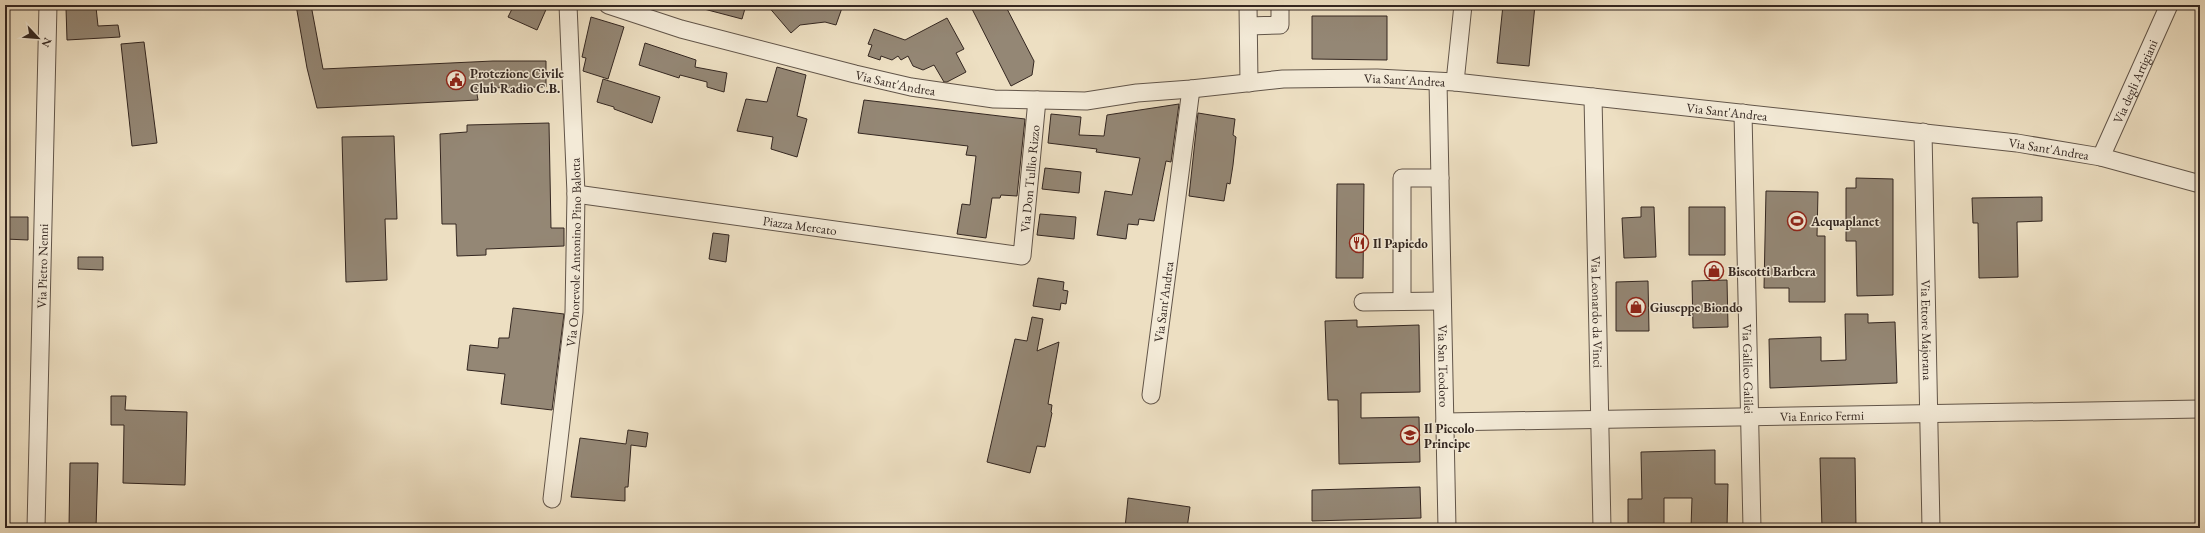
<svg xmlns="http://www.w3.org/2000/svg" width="2205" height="533" font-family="'EB Garamond',serif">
  <rect width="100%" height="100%" fill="#eddfc2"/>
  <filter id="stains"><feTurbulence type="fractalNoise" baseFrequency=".005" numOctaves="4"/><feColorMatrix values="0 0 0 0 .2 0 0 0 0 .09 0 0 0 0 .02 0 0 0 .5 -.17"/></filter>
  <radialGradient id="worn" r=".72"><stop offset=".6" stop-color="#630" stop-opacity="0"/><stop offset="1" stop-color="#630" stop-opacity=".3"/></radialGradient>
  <!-- building -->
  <path fill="#948775" stroke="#342721" d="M296,5H311L323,69L493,61H546V87L476,88L478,100L317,108L307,68Z
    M514,5H548L537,30L508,17Z
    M705,5H746L742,19L704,9Z
    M767,5H843L836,25L825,22L800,25L791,33Z
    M970,5H1005L1034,61L1032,75L1011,86Z
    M1503,5H1535L1529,66L1497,63Z
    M96,7L98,26L118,25L120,37L67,40L66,8Z
    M1312,16H1387V60L1312,59Z
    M591,17L624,27L608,79L583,71L586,58L582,57Z
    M947,18L964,49L956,53L966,72L947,82H944L934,65L923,70L913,66L908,56L901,60L898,56L892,60L881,56L880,60L868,56L872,45L868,44L874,29L905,40Z
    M144,42L157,143L132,146L121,44Z
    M645,43L696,60L695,67L727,73L724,92L707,87V82L680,75L679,78L639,65Z
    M777,67L806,75L797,116L807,119L797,157L771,149L773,137L737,131L746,99L767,102Z
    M603,79L660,97L652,123L614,109V107L597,102Z
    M864,100L1025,119L1017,196L1001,195L1000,198H992L986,238L957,234L962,204L970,205L976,156L966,155L968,146L858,133Z
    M1179,104L1171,162L1166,161L1154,221L1139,219L1138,225L1128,224L1126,239L1097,235L1105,191L1132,195L1140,158L1096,152L1097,149L1048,143L1051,114L1081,117L1079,135L1104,136L1107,115Z
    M1198,113L1235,119L1233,135L1236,137L1233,165L1230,184L1227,183L1224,201L1189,196Z
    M549,123L551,228H564V246L486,249V255L457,256L456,224H442L440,134L467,132V125Z
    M394,136L397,219H385L387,280L346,282L342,137Z
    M1045,168L1081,172L1079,193L1042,189Z
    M1856,178L1893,179V295L1857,296L1856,241H1846V188H1856Z
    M1337,184H1364L1363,278H1336Z
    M1766,191L1818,192L1817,236H1825V302H1789V288H1764Z
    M2042,197V221L2017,222L2018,277L1979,278L1978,223H1973L1972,198Z
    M1641,207H1654L1656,257L1624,258L1622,218L1641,217Z
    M1689,207H1725V255H1689Z
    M1040,214L1076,217L1074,239L1037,235Z
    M5,217H28V240L5,239Z
    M713,233L729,235L726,262L709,259Z
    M78,257H103V270L78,269Z
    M1038,278L1064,282L1063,290L1068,291L1066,304L1061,303L1060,310L1033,306Z
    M1727,280L1728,327L1693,328L1692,281Z
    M1648,281L1649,331H1616V282Z
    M513,308L564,314L552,410L501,404L505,374L467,370L470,345L498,348L499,338H509Z
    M1845,314H1868V323L1895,322L1897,383L1770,388L1769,339L1821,337V361L1846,360Z
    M1032,317L1043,319L1037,351L1059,342L1048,404L1052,405L1051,412L1052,413L1045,447L1037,446L1030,473L987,462L1015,339L1027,341Z
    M1357,320V327L1419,325L1420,392L1361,393V418L1419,417L1420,462L1339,464L1338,400H1328L1325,321Z
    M111,396H126L125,410L187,412L185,485L123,483L124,425H111Z
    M628,430L648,433L646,447L631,445L628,487H625V501L571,497L580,438L626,444Z
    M1715,450V484H1728L1727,528H1691L1692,498H1664V528H1628V499H1642L1641,452Z
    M1820,458H1855L1856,528H1822Z
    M70,463H98L96,528H69Z
    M1420,487L1421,518L1312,521V490Z
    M1128,498L1190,507L1187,528H1125Z"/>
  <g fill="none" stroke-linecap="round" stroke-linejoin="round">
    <!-- minor casing -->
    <g stroke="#625549" stroke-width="19">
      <g id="minor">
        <path id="s1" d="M608,5L681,29L855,74L911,87L994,99L1086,101L1137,93L1191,89L1283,79L1377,78L1455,82L2017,143L2101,157L2200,184"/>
        <path d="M1248,5L1249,83"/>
        <path d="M1249,26L1280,25V5"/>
        <path id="s2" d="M1438,82L1447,528"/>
        <path d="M1455,82L1463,5"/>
        <path id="s3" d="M1593,97L1602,528"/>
        <path id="s4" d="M1743,113L1752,528"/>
        <path id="s5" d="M1923,132L1931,528"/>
        <path id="s6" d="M2101,157L2169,5"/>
        <path id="s7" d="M576,194L1022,256L1037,100"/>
        <path d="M1402,301V178H1440"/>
        <path d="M1363,302L1442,301"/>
        <path id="s8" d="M1151,395L1191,89"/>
        <path id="s9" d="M1445,422L2200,409"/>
        <path id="s10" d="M552,499L574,312L576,194L568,5"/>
        <path id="s11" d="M36,528L48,5"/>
      </g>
    </g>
    <!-- minor -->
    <use href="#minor" stroke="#f3ead7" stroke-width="17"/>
  </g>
  <!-- icons -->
  <defs>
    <g id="civic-ring" transform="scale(1)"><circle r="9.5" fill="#f3ead7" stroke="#8f2418" stroke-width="1.5"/><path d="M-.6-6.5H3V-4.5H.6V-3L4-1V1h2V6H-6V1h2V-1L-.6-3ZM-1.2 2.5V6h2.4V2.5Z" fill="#8f2418"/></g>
    <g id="stadium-ring" transform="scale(1)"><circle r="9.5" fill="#f3ead7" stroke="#8f2418" stroke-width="1.5"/><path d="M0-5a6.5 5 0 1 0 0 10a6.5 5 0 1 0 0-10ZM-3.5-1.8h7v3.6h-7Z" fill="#8f2418"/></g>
    <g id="restaurant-ring" transform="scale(1)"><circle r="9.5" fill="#f3ead7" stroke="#8f2418" stroke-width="1.5"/><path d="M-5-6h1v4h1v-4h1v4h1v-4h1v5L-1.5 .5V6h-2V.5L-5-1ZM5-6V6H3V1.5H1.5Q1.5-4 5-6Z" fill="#8f2418"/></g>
    <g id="shop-ring" transform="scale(1)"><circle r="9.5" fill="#f3ead7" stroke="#8f2418" stroke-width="1.5"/><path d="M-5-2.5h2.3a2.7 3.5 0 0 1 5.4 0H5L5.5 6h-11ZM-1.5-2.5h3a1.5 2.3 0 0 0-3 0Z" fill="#8f2418"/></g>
    <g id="school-ring" transform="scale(1)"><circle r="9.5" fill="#f3ead7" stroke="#8f2418" stroke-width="1.5"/><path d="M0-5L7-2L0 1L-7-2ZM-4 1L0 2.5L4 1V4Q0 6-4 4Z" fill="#8f2418"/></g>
  </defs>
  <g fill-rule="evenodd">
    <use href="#civic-ring" x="456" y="80"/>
    <use href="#stadium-ring" x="1797" y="221"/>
    <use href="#restaurant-ring" x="1359" y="243"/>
    <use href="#shop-ring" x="1714" y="271"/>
    <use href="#shop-ring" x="1636" y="307"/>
    <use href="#school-ring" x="1410" y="435"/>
  </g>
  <g text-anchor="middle" stroke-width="3" stroke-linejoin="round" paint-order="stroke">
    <!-- poi labels -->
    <g font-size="13" font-weight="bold" fill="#342721" stroke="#f3ead7" text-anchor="start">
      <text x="470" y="78">Protezione Civile<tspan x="470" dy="15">Club Radio C.B.</tspan></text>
      <text x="1811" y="226">Acquaplanet</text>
      <text x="1373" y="248">Il Papiedo</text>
      <text x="1728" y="276">Biscotti Barbera</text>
      <text x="1650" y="312">Giuseppe Biondo</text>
      <text x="1424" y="433">Il Piccolo<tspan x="1424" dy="15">Principe</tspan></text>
    </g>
    <!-- street labels -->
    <g font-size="13" fill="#342721" stroke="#f3ead7">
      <text dy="5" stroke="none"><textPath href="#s1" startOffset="810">Via Sant'Andrea</textPath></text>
      <text dy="5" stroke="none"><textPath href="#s6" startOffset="83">Via degli Artigiani</textPath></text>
      <text dy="5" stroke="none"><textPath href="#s1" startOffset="298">Via Sant'Andrea</textPath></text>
      <text dy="5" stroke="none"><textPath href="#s1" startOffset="1134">Via Sant'Andrea</textPath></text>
      <text dy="5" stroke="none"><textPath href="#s1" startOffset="1458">Via Sant'Andrea</textPath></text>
      <text dy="5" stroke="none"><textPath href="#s7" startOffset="528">Via Don Tullio Rizzo</textPath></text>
      <text dy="5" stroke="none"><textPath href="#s7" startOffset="226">Piazza Mercato</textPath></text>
      <text dy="5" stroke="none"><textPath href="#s10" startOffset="248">Via Onorevole Antonino Pino Balotta</textPath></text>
      <text dy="5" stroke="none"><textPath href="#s11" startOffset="262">Via Pietro Nenni</textPath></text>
      <text dy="5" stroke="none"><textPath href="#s8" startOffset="94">Via Sant'Andrea</textPath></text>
      <text dy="5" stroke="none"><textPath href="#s3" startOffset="215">Via Leonardo da Vinci</textPath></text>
      <text dy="5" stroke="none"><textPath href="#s5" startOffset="198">Via Ettore Majorana</textPath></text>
      <text dy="5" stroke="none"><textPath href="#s2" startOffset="284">Via San Teodoro</textPath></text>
      <text dy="5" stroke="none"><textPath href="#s4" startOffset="256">Via Galileo Galilei</textPath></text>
      <text dy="5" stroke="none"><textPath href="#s9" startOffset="377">Via Enrico Fermi</textPath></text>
    </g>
  </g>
  <!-- margin -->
  <rect width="2205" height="533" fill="none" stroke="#eddfc2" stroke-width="20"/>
  <rect x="6" y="6" width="2193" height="521" fill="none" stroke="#342721" stroke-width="2"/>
  <rect x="10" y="10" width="2185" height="513" fill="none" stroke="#342721"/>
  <!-- north arrow -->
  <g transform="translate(38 38) rotate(116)" stroke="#f3ead7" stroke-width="3" paint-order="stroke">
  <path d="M0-3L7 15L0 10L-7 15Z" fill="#342721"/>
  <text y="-6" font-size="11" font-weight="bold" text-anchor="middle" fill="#342721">N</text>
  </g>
  <rect width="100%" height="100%" filter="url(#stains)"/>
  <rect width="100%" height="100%" fill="url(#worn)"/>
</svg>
